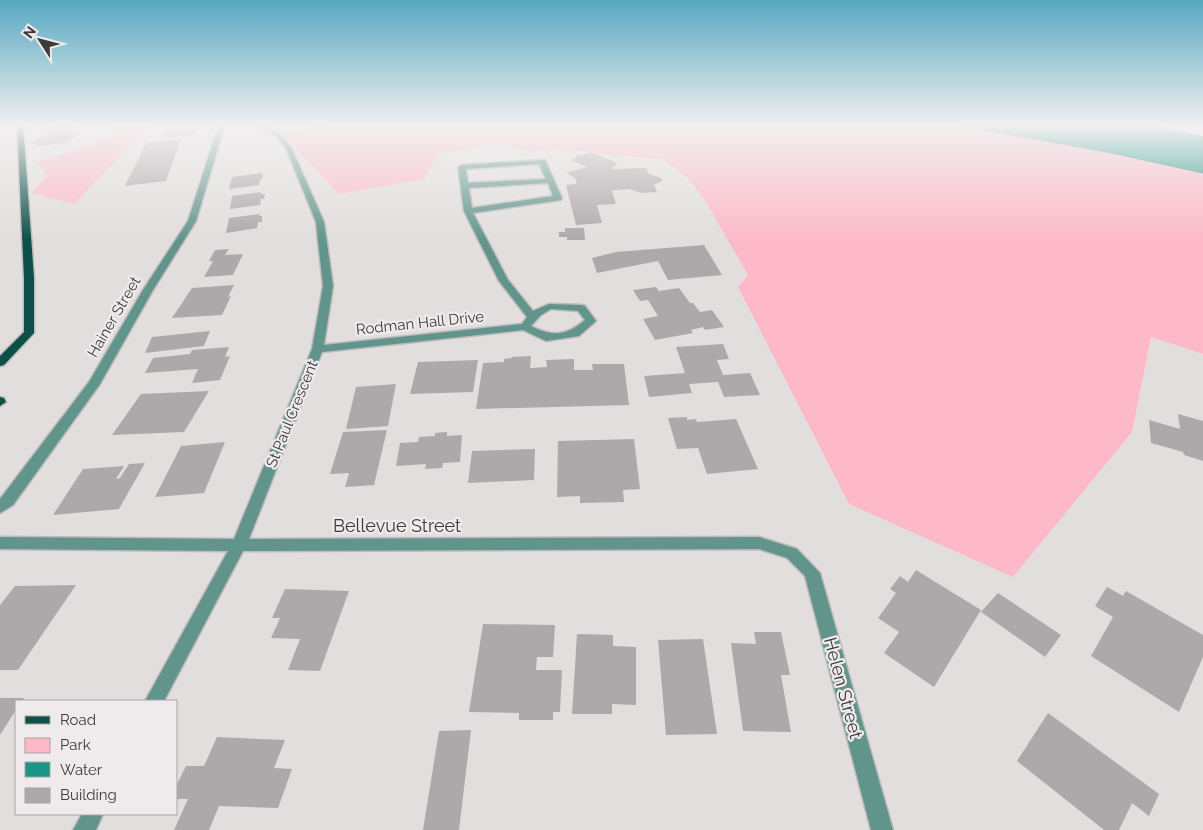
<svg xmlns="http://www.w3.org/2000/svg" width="1203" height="830" font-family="Raleway,sans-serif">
  <rect width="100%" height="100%" fill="#e2dede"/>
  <!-- green -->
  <path fill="#fdb9c8" d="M132,124H151L74,204L32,193L47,175L37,162L86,147L116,135L111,128Z
    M337,124H951L1107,152L1203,173V354L1151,337L1132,432L1013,577L849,504L738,287L748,275L706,202L689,179L663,159L606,155L557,148L531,152L498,143L438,155L424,179L339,194L283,135Z"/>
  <!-- water -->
  <path fill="#1b9586" stroke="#257a70" d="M951,124H1140L1148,125L1203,137V173L1107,152Z"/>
  <!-- building -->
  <path fill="#ada9aa" d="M54,124H75L77,128L48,134L46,129L56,127Z
    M313,124H342L317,130L309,125Z
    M196,129L194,135L162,138L165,131Z
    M70,132L77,134L76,137L65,143L39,146L32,143L37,138L45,135Z
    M181,139L166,181L125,186L146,143Z
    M592,153L618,163L612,168L614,169L646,168L649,174L661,178L662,181L654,185L657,192L641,193L629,189L616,190L612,191L616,204L597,205L602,223L576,225L566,185L575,184L577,182L575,178L566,173L587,167L571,160L576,158V156Z
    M261,173L263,175L262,179L260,180L259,185L229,189L232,177Z
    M261,192V194L265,193L264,199H261L260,205L230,209L232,196Z
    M260,214L259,216H262V222H258L257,228L226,233L229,218Z
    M565,228H584L585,240H567V237H559V232H565Z
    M704,245L722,275L668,280L658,261L597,273L592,258L616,252Z
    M229,249L225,255L243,254L233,275L204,277L213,261H209L215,250Z
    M234,285L228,297L231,296L222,315L172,318L192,288Z
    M656,287L659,291L679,288L690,303H693L700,312L712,310L724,327L705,330L703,327L691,330L693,333L655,340L643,319L658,316L648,300L640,301L633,290Z
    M210,331L204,346L145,353L152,337Z
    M723,344L729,359L717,360L723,375L750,373L760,395L724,397L718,382L689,384L692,393L649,397L644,376L685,373L676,347Z
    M229,347L225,357L230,356L220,380L192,383L198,369L145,373L153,358L190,354L192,350Z
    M531,356L530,368L547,367L546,360L574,359V370H593L592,364H624L629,405L476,409L483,363L504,362V359L512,358V357Z
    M478,360L473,392L410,394L418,362Z
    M396,384L388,426L346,429L356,387Z
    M209,391L184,432L112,435L141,394Z
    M1178,414L1203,421V461L1184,455L1183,452L1151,443L1149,420L1180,429Z
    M687,417V420L696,419L697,422L736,419L758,469L707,474L698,448L677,449L668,418Z
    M387,430L374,485L345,487L349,473L330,474L343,432Z
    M447,432V436L462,435L460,462L443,463L442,468L425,469L426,464L396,466L400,443L418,442L419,437L435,436V433Z
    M634,439L640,489L623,490L624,502L580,503V496L557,497L558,441Z
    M225,442L204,493L155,497L181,446Z
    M535,449L534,480L468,483L472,451Z
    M145,463L119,509L53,515L83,469L124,466L116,479L120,478L129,464Z
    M916,570L981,610L934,687L884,653L899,632L878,618L896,593L890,589L900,576L908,582Z
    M76,585L18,670H0V605L15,586Z
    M1107,587L1123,596L1126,591L1203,635V657L1179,712L1091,656L1113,617L1095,606Z
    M285,589L349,591L320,671L288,670L300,639L271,638L280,618H272Z
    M998,593L1061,635L1045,657L981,612Z
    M483,624L555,625L553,657H537L536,670H562L560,712H553V720H519V713L469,712Z
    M754,632H781L790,675H781L791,732L743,731L731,643L756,644Z
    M577,634L613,635V646L636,647V705L612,704V714H572Z
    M703,639L717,734L666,735L658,640Z
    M0,698H24L22,701H16V710L0,735Z
    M1048,713L1159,794L1149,816L1132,803L1119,830H1104L1017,761Z
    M471,730L459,830H423L439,731Z
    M217,737L285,740L274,768L292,769L278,808L219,806L209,830H174L188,799H176V786L186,766H204Z"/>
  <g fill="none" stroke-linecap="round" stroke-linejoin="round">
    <!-- minor casing -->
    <g stroke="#bdbaba" stroke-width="3">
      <path id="minor" d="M219,124H225L196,221L153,290L100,384L13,505L0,513V499L89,382L143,290L188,221Z
        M253,124H260L280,134L291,147L324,222L333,286L324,345L522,324L527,317L499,281L464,211L458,167L462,165L545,160L562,198L561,200L473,213L508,280L533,311L549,304L581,305L585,306L596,321L579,336L546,341L523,330L322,352L249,539L759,537L797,549L820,573L893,830H871L805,576L787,558L759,549L243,551L164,701H145L228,551L0,549V537L234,539L312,349L323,286L316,222L286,148L276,136ZM539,164L546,179L468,183L466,169ZM548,183L553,196L472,208L469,188ZM551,309L578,311L585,320C566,336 553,337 531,326L541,315Z
        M82,814H103L96,830H73Z"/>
    </g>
    <!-- major casing -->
    <g stroke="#bdbaba" stroke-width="3">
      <path id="major" d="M17,124H23L34,278V333L4,365L0,366V356L24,332V278Z
        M0,397L4,398L6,402L0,406Z"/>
    </g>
    <!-- minor -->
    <use href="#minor" fill="#61958c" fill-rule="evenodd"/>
    <!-- major -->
    <use href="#major" fill="#0c5047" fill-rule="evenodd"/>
  </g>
  <!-- sky -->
  <linearGradient id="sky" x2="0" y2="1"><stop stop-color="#56a8c1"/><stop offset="0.52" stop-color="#f2f0f0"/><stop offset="1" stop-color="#f2f0f0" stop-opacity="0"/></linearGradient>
  <rect width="1203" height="240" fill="url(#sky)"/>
  <g text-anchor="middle" stroke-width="4.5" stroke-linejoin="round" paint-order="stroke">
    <!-- street labels -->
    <g font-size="15" fill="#3c3a3b" stroke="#efebec">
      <text transform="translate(114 317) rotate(-60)" y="5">Hainer Street</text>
      <text transform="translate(420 323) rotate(-6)" y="5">Rodman Hall Drive</text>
      <text transform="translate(292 414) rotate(-68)" y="5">St Paul Crescent</text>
    </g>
    <!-- near-street labels -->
    <g font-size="18" fill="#3c3a3b" stroke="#efebec">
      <text x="397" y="532">Bellevue Street</text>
      <text transform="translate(843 688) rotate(75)" y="6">Helen Street</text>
    </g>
  </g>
  <!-- legend -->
  <rect x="15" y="700" width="162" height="115" fill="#efebec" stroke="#a7a4a5"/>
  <rect x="25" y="716" width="25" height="8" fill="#0c5047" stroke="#a7a4a5"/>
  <text x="60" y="725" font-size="15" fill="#3c3a3b">Road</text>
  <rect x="25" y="738" width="25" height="15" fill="#fdb9c8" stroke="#a7a4a5"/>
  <text x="60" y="750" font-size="15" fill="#3c3a3b">Park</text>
  <rect x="25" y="762" width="25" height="15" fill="#1b9586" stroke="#a7a4a5"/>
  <text x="60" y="775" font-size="15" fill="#3c3a3b">Water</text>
  <rect x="25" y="788" width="25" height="15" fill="#ada9aa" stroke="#a7a4a5"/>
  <text x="60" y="800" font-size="15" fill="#3c3a3b">Building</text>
  <!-- north arrow -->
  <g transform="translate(40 40) rotate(306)" stroke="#efebec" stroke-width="4" paint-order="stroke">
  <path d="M0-4L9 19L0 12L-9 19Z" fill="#3c3a3b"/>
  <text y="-8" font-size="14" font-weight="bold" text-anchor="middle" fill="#3c3a3b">N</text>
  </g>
</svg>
